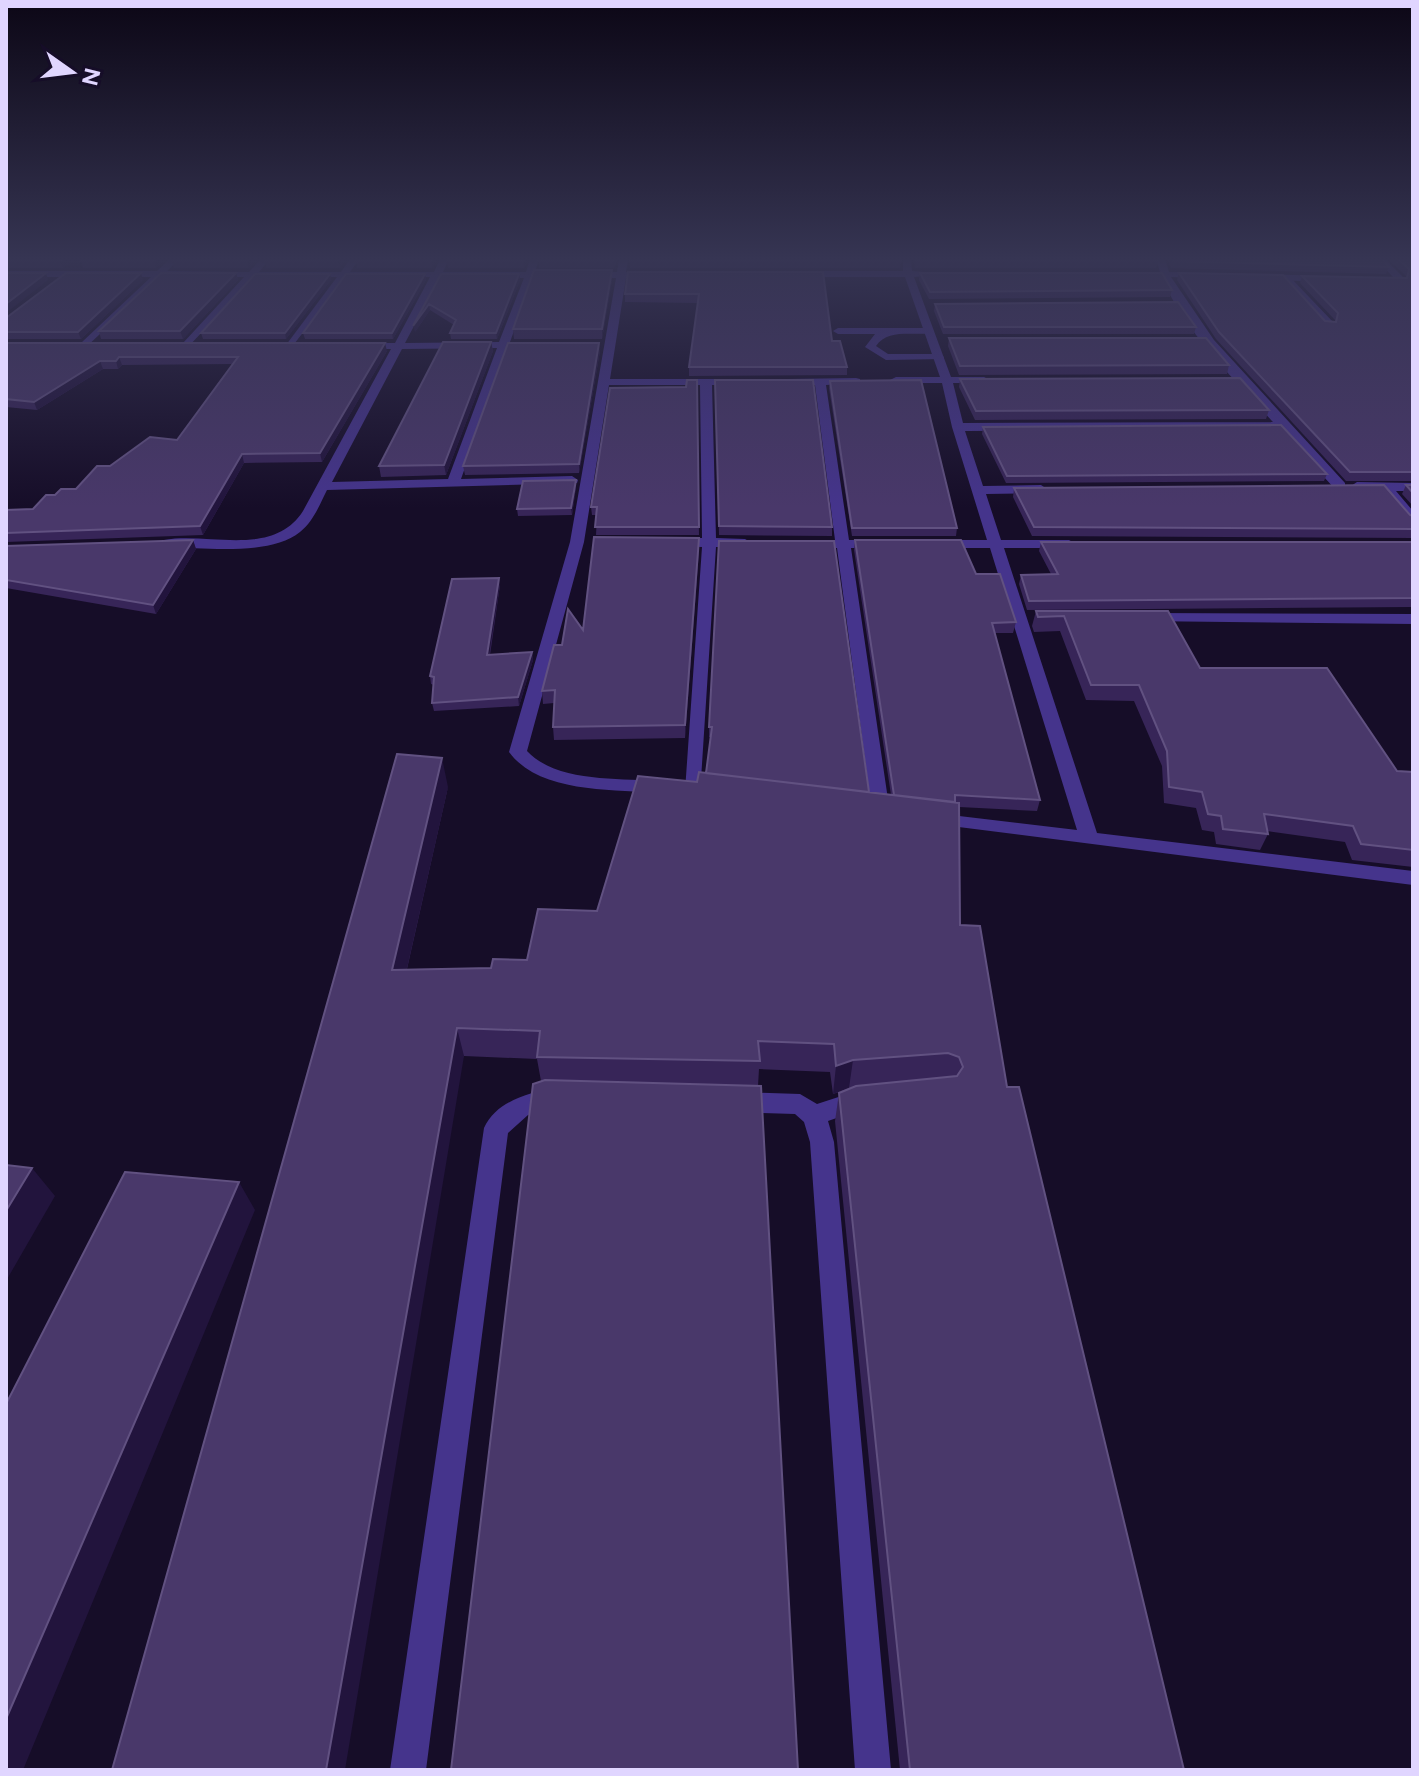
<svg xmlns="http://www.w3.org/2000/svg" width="1419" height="1776" font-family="Figtree,sans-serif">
  <rect width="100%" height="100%" fill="#160d28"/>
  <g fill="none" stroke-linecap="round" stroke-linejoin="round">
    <!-- service -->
    <path fill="#45348c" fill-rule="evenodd" d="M1283,276H1289L1333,322V326H1325L1283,280Z
      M929,328L933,333C913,336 888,328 876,346L888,354H939L944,357L943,359L886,360L865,347L875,334H838L833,331L838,328Z
      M556,1086L564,1089L568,1096L564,1103L528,1115L508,1133L426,1770H390L484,1128C497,1100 529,1094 556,1086Z
      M863,1089L871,1092L875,1099L871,1106L828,1121L834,1142L891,1770H855L810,1142L804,1122L795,1114L735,1112L727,1109L723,1102L727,1095L735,1092L800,1094L817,1104Z"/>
    <!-- minor -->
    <path fill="#45348c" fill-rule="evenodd" d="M170,259H179L167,271L249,272L261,259H270L259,272H341L350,259H359L350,272H434L440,259H449L443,272H526L530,259H539L535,272H617L619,259H628L626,272L657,273L654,278H626L610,379H740L746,382L740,385H712L716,538L745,539L752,543L745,547H716L700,795L694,797L685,791L702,547L673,546L666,542L673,538H702L700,385H609L584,542L527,751C557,783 620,778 660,781L669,787L660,793C614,789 540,794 509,752L570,542L616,278H533L510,342H534L539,345L534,348H507L461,479L572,476L578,480L577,483L327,490C320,504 313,522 300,532C271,556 205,548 169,547L164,546V540C209,532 273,558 303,511L391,349H358L353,346L358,343H395L430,277H346L291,348L286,345L337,277H254L187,348L183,347V343L244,277H161L85,348L81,347V343L151,277H6V271H157ZM440,277L524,278L499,342L405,343ZM497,348L448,479L332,482L402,349Z
      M903,259H911L912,271L951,274L914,277L951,377H984L990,380L984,383H953L963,423L1273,422C1237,382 1181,328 1162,277L1133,274L1160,272L1156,259H1165L1169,272L1209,273L1206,278L1171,277L1214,340L1345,483V489H1335L1280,429L965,431L983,486L1041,485L1047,489L1041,493L986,494L1001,540H1069L1076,544L1069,548H1004L1097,833L1413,871V885L927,823L925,819L934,813L1077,830L990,548H937L930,544L937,540H987L952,427L942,383H896L890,380L896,377H940L905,277H798L793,274L798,271H903Z
      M1376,259H1385L1404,278V282H1375V278L1393,277Z
      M1258,274L1326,276L1331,279L1326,282L1255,279Z
      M856,378L860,379V383L826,385L849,540H881L888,544L881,548H851L890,813L881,819L872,813L837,548H809L802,544L809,540H835L815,385H788L782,382L788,379Z
      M1357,482L1413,483V491H1396L1413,511V523L1408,522L1382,490L1352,489L1351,486Z
      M1145,613L1413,614V624L1140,621V615Z"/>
  </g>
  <!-- wall -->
  <path fill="#372558" d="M6,259H75L63,268H6Z
    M166,259L156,268H83L81,261Z
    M174,259H258L249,268H174L172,261Z
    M266,259H347L340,268H266L265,261Z
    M356,259H438L432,268H357Z
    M528,259L524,268H448L447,261Z
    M539,259H618L614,268H539Z
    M630,259H902L900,268H630Z
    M913,259H1157L1158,261L1156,268H915Z
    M1167,259H1382L1389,267L1386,274L1171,268Z
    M1388,259H1413V481H1346L1216,339L1177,280L1179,273L1325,321L1335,322V320L1300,283L1302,276L1406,278V276Z
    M612,270V280L602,339H514L513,329Z
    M823,272L832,341L847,367V375L689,376V367L698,303L625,302V294Z
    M236,273L238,280L183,339H101L99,331Z
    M920,273L1172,290L1170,297L929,299L919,280Z
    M330,274L331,280L286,339H203L201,333Z
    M425,274L426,280L393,339H305L303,333Z
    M441,274H519L520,280L497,339H451L450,333L454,325L430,310L415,332Z
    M143,280L81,339H6V318Z
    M935,304L1196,327L1194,334H943L934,311Z
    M949,338L1229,365L1227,374L959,375L948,346Z
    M491,342L493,351L446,475L381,477L379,466Z
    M6,343L387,351L322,462L244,463L203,535L6,542V510L33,509L55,495L76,489L110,466L177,440L232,364L122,365L118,369H103L37,410L6,407Z
    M600,351L579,473L465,475L463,466Z
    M960,379L1269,410L1266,419L975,420L959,387Z
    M697,380L699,535H596L597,515H592L591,507L686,387Z
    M715,380L832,527V536L719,535Z
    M830,381L957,528L956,536H852L829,388Z
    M983,427L1327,474L1324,481L1006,483L982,434Z
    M1406,485H1413V506L1402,494Z
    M576,487L572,515L518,516L517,509Z
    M1014,488L1410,515L1413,516V538L1032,536L1013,497Z
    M193,540L196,549L156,614L6,588V546Z
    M855,540L976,574L1016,622L1013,633H995L1040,800L1037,811L959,807L960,925L1007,1087L1184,1770H900L835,1121L839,1093L852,1088L833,1094L830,1072L759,1069L758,1086L541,1081L537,1059L464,1056L112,1770L448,787L407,969L491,968L527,960L597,911L697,782L706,773L711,737H709V727L719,541L869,792L891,795L854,550Z
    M1041,542H1413V607L1027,610L1019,584L1021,575L1051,574L1039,551Z
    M699,550L685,738L554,740L553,727L554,703L543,704L542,691L562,645Z
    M500,585L490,655L532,652L533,660L519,706L434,711L432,703L434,685L431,684L430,676Z
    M1036,611H1168L1200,668L1397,771L1413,772V867L1352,860L1345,842L1267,831L1268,834L1260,850L1216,844L1214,832L1202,830L1196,808L1164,803L1162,766L1134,701L1086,700L1060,631L1034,632L1032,626Z"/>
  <!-- shaded-wall -->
  <path fill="#22143d" d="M63,259H75L63,268L60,261Z
    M156,259H166L156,268L154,261Z
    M249,259H258L249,268L247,261Z
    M340,259H347L340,268L338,261Z
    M432,259H438L432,268L431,261Z
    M524,259H528L524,268L523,261Z
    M612,270V280L602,339V329Z
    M46,273L48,280L6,313V304Z
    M141,273L143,280L81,339L78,332Z
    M236,273L238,280L183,339L180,331Z
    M330,274L331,280L286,339L285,333Z
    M425,274L426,280L393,339L392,333Z
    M519,274L520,280L497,339L496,333Z
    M429,304L430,310L415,332L413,326Z
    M491,342L493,351L446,475L444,465Z
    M385,343L387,351L322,462L320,453Z
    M599,343L600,351L579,473V464Z
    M119,357L122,365L118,369L116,361Z
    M100,361L103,369L37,410L34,402Z
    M242,454L244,463L203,535L200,526Z
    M576,480V487L572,515L571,508Z
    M699,538V550L685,738V725Z
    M193,540L196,549L156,614L153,605Z
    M499,578L500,585L488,663L487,655Z
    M532,652L533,660L519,706L518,697Z
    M442,758L448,787L400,999L392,970Z
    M457,1028L464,1056L345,1770H326Z
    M853,1060L849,1088L833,1094L836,1066Z
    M32,1168L55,1196L6,1281V1211Z
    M239,1182L255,1210L23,1770H6V1719Z"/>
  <!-- building -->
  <path fill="#49386a" stroke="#615181" stroke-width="2" d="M6,259H63L60,261H6Z
    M83,259H156L154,261H81Z
    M174,259H249L247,261H172Z
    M266,259H340L338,261H265Z
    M356,259H432L431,261H355Z
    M447,259H524L523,261H447Z
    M539,259H615L614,261H538Z
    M630,259H901V261H630Z
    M915,259H1157L1158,261H916Z
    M1172,259H1382L1389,267L1173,261Z
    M1398,259H1413V472H1350L1219,332L1179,273L1283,275L1325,321L1336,322L1338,313L1302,276L1407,278L1409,269Z
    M534,270H612L602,329H513Z
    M628,272H823L832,341H840L847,367H689L699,294H625Z
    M6,273H46L6,304Z
    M66,273H141L78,332H6V318Z
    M161,273H236L180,331H99Z
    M920,273H1162L1172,290L930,292Z
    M255,274H330L285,333H201Z
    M346,274H425L392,333H303Z
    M441,274H519L496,333H450L456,320L429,304L413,326Z
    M1178,302L1196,327H944L935,304Z
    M949,338H1206L1229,365L960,366Z
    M443,342H491L444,465L379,466Z
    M6,343H385L320,453L242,454L200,526L6,533V510L33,509L46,495H55L61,489H76L97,466H110L150,437L177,440L238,357H119L116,361H100L34,402L6,399Z
    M508,343H599L579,464L463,466Z
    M1240,378L1269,410L976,411L960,379Z
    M687,380H697L699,527H595L597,507H591L610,388L686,387Z
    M715,380H813L832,527L719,526Z
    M921,380L957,528H852L830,381Z
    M1281,425L1327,474L1007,476L983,427Z
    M576,480L571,508L517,509L523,481Z
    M1384,485L1410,515L1413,516V529L1034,527L1014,488Z
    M1406,485H1413V493Z
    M594,537L699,538L685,725L553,727L555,690L542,691L554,645H562L568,609L583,630Z
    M193,540L153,605L6,580V546Z
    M855,540H961L976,574H1000L1016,622L992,623L1040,800L955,795V802L894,795Z
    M719,541H834L869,792L706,773L712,727H709Z
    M1041,542H1413V598L1029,601L1021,575L1058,574Z
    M499,578L487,655L532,652L518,697L432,703L434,677L430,676L452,579Z
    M1036,611H1168L1200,668H1327L1397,771L1413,772V850L1361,844L1353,826L1264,814L1268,834L1223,829L1221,816L1208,814L1202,792L1169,787L1167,751L1139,685H1091L1064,616L1038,617Z
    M397,754L442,758L392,970L491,968L493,959L527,960L538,909L597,911L638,776L697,782L699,772L959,803L960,925L980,926L1007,1087H1019L1184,1770H910L839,1093L856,1086L957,1076L963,1067L959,1057L948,1053L853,1060L836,1066L834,1044L758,1041L760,1061L537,1057L540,1031L457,1028L326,1770H112Z
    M545,1080L761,1086L798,1770H451L533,1084Z
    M6,1165L32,1168L6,1211Z
    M125,1172L239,1182L6,1719V1404Z"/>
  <!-- sky -->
  <linearGradient id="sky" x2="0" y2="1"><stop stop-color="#0c0716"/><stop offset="0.51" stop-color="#363553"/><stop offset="1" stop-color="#363553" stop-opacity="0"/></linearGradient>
  <rect width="1419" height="508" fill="url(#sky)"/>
  <!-- border -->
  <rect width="1419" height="1776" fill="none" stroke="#e0d5ff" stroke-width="16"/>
  <!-- north arrow -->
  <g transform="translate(72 72) rotate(104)" stroke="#160d28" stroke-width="6" paint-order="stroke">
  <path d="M0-6L14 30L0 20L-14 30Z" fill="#e0d5ff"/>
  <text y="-12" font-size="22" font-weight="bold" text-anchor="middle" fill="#e0d5ff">N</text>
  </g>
</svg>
